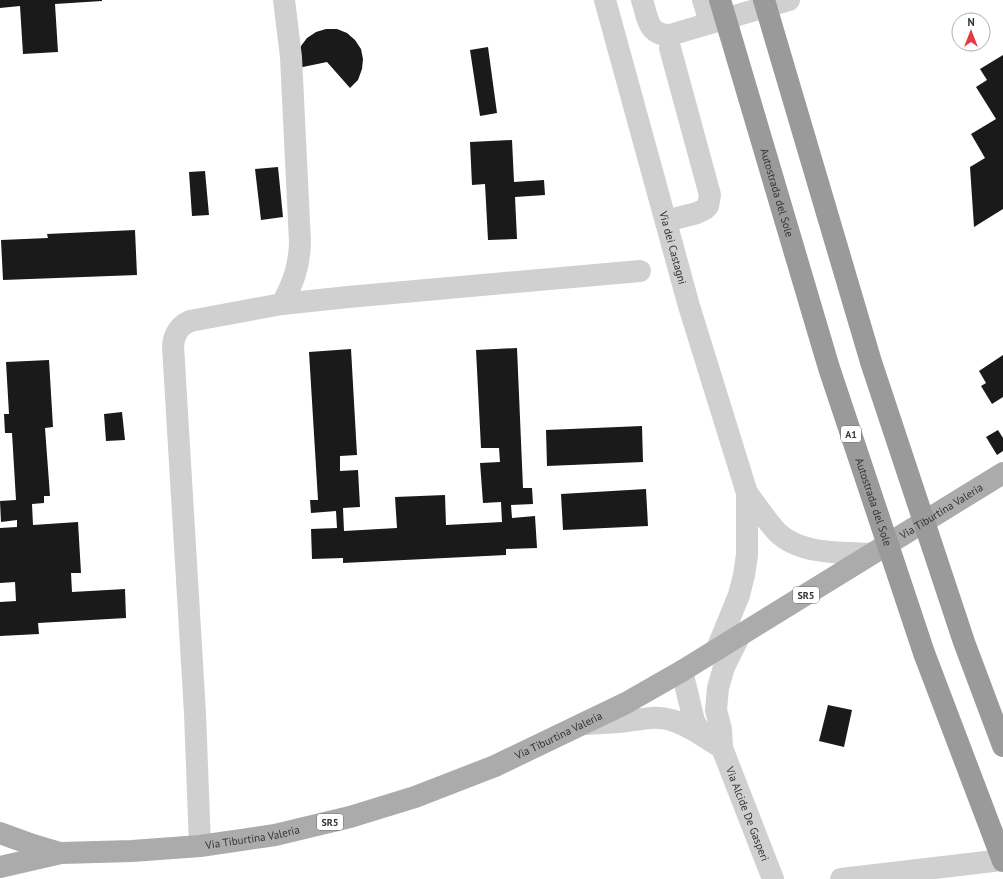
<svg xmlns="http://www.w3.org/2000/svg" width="1003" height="879" font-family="'PT Sans',sans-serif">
  <rect width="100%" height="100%" fill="#fff"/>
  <!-- building -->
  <path fill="#1a1a1a" d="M0,0H102V1L55,4L58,52L23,54L20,6L0,8Z
    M326,29H337L347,33L355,40L361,49L363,59L362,69L358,80L350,88L327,62L298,68V56L301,46L307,38L316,32Z
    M488,47L497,113L480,116L470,50Z
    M1003,55V209L974,227L970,167L985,158L971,134L996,119L976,87L987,80L980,69Z
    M512,140L514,182L544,180L545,195L515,197L517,239L488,240L485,184L472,185L470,142Z
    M278,167L283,217L261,220L255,169Z
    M205,171L209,215L192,216L189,172Z
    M135,230L137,275L3,280L1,240L48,238L47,234Z
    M517,348L523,488H532L533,504L511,505L512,518L535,516L537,548L506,549V555L343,563V558L312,559L311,529L337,528L336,511L311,513L310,500H318L309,352L351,349L357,455L340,456V471L358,470L360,507L343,508L344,531L397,528L395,497L445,495L446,525L502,522L501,502L483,503L480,463L500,462L499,448H481L476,350Z
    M1003,355V397L992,404L981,386L986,383L979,371Z
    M49,360L53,427L45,428L50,496H44V503L32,504L33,525L78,522L81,573H71L72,592L125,589L126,618L38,623L39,634L0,636V602L16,601L15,582L0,583V528L17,527V520L1,522L0,501L16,500L12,433H5L4,414H9L6,362Z
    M122,412L125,440L106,441L104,414Z
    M642,426L643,462L547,466L546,430Z
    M998,430L1003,438V451L997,455L986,437Z
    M646,489L648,526L563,530L561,494Z
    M828,705L852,710L844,747L819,741Z"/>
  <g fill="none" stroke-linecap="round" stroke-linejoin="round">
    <!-- minor -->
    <g stroke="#d0d0d0" stroke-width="22">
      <path id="s1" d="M605,0L689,306L747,493V555L744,575L739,595L717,649"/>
      <path d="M642,0C648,18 647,35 670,35L789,0"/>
      <path d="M703,0L710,22"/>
      <path d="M666,221L697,213L705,209L708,206L710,195L670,48"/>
      <path d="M282,304L348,297L640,271"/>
      <path d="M747,493C757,506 766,520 777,532C800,555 841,552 871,554"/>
      <path id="s2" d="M740,635L724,667L718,688L716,710L721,729L722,748L773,879"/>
      <path d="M682,671L694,721L702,734"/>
      <path d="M583,724C597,723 612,723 626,721C642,720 655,715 671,720C690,725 705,738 722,748"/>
      <path d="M200,846L195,713L173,346C174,334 179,326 190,321L282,304C293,283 299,268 300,243L291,57L284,0"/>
      <path d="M841,879L1003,860"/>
    </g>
    <!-- major -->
    <g stroke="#ababab" stroke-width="22">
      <path d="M0,833L33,845L60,853"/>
      <path id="s3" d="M0,867L61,853L132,851L200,846L275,835L350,817L415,797L495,766L626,703L682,671L1003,473"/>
    </g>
    <!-- highway -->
    <g stroke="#9a9a9a" stroke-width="22">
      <path id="s4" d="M720,0L829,368L924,653L1003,861"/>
      <path d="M764,0L871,362L964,642L1003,746"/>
    </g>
  </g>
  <g text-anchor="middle" stroke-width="4" stroke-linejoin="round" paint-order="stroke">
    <!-- shield labels -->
    <g fill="#fff" stroke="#707070" stroke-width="1">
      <rect x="841" y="426" width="20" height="16" rx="3"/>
      <rect x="793" y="587" width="26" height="16" rx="3"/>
      <rect x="317" y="814" width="26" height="16" rx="3"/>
    </g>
    <g font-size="10" font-weight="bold" fill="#333">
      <text x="851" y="438">A1</text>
      <text x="806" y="599">SR5</text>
      <text x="330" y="826">SR5</text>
    </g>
    <!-- street labels -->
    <g font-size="11" fill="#333" stroke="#fff">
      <text dy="4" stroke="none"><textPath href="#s4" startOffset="201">Autostrada del Sole</textPath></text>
      <text dy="4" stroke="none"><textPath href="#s1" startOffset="257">Via dei Castagni</textPath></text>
      <text dy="4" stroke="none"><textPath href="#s4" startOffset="525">Autostrada del Sole</textPath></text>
      <text dy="4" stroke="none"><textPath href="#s3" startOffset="1023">Via Tiburtina Valeria</textPath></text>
      <text dy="4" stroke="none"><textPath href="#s3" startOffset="579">Via Tiburtina Valeria</textPath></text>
      <text dy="4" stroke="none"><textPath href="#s2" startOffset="189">Via Alcide De Gasperi</textPath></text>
      <text dy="4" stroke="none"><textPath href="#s3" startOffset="255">Via Tiburtina Valeria</textPath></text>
    </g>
  </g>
  <!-- north arrow -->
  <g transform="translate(971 32)"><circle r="19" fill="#ffffff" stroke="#adadad"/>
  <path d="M0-3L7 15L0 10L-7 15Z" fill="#e63946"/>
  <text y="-6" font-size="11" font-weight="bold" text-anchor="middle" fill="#333333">N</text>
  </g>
</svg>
